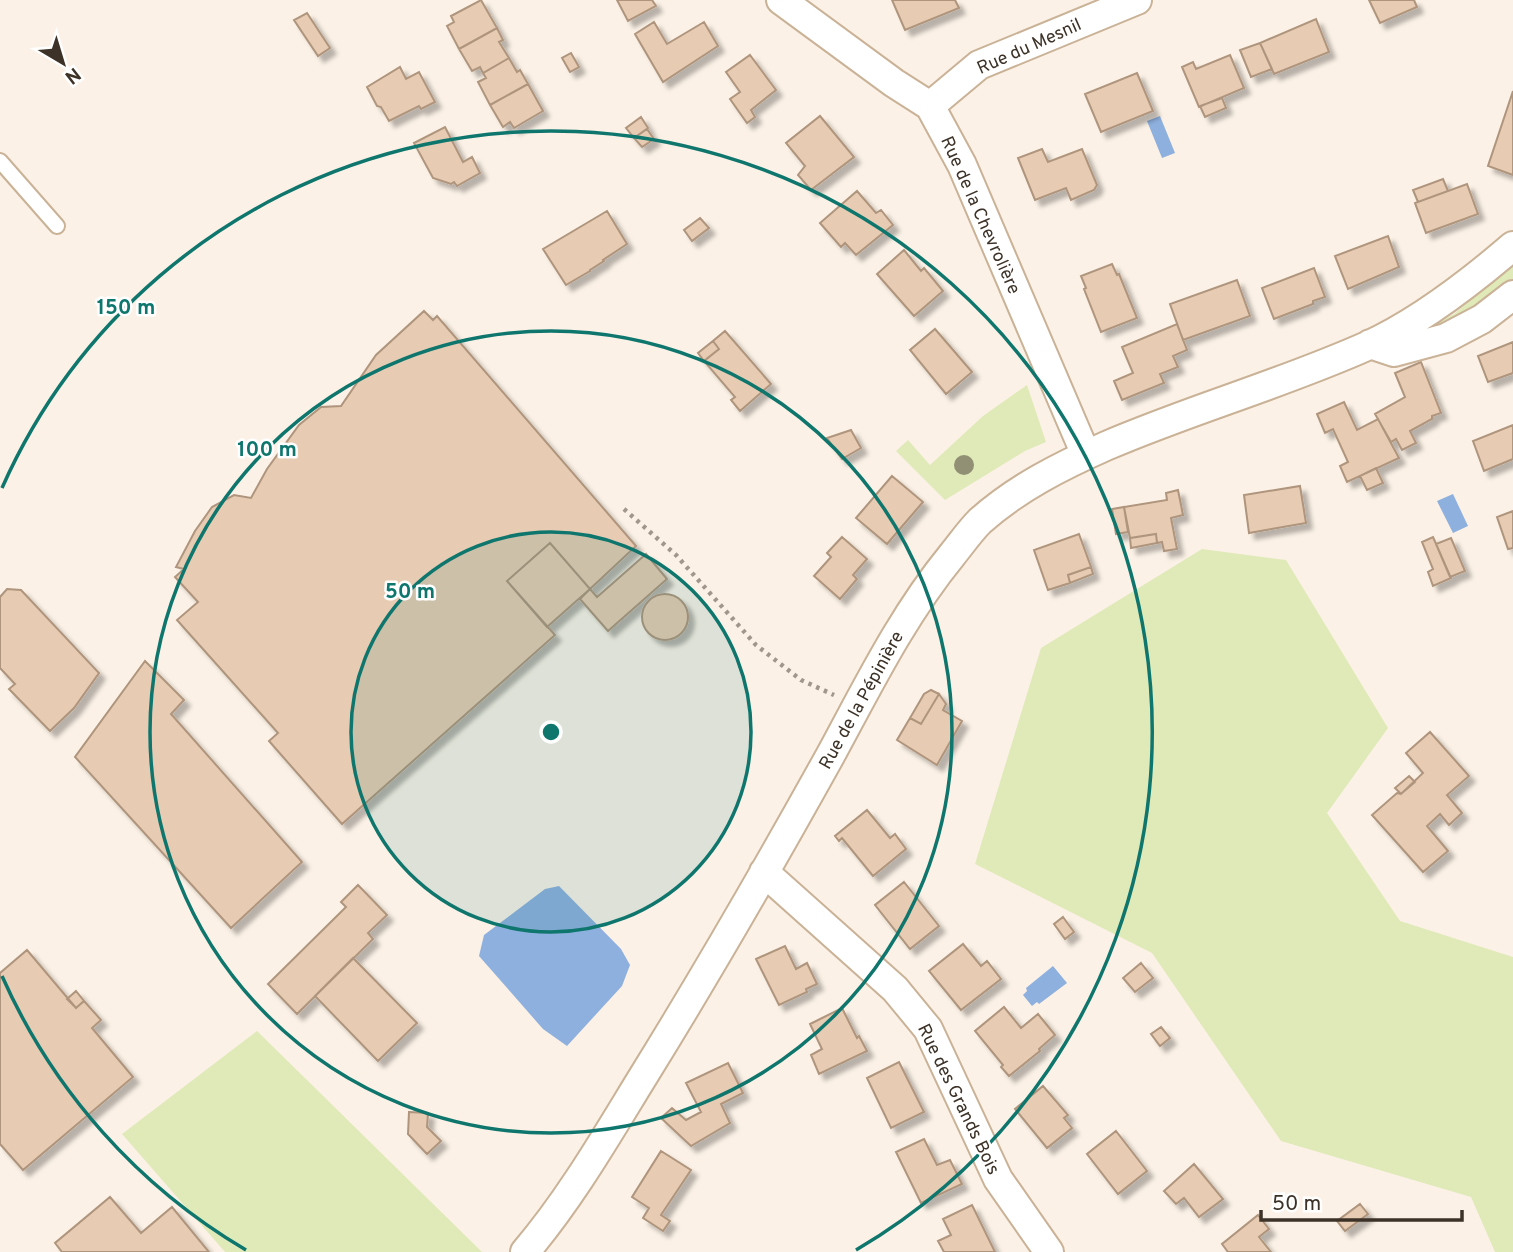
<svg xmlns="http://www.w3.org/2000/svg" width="1513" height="1252" font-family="Overpass,sans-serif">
  <defs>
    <filter id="shadow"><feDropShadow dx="6" dy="6" stdDeviation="2" flood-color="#0004"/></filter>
  </defs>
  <rect width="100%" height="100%" fill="#fbf1e6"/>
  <!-- green -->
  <path fill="#e0eab8" d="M1513,265V281L1462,320L1416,334L1454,314Z
    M1027,385L1046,442L1025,451L945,500L896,451L908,440L930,465L983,416Z
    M1202,549L1286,560L1388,728L1327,813L1400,921L1513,957V1252H1495L1471,1197L1281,1141L1152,953L975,864L1041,648Z
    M257,1031L482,1252H225L122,1134Z"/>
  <!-- water -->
  <path fill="#8eb0de" d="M1160,116L1175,153L1162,158L1147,121Z
    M1453,494L1468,526L1453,533L1437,501Z
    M559,886L621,949L630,965L622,986L567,1046L543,1029L479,956L484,935L545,889Z
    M1053,966L1067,983L1039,1004L1037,1002L1032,1006L1023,995L1027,991L1026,988Z"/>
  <!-- building -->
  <path fill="#e7cbb2" stroke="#af957d" stroke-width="2" filter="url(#shadow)" d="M481,0L497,28L459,49L447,26L454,22L451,16Z
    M617,0H652L656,6L628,21Z
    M892,0H955L959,8L905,30Z
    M1369,0H1414L1417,7L1380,23Z
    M307,13L330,48L318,56L294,20Z
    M1316,19L1329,52L1274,74L1260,43Z
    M654,22L667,44L704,22L718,46L663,82L635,34Z
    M497,28L503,40L499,42L509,58L483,73L480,67L472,71L459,49Z
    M1260,43L1272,69L1251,77L1240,50Z
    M571,53L579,67L570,72L562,58Z
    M750,55L776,90L751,110L755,117L747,123L730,99L740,92L726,72Z
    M1230,55L1244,88L1199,107L1182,67L1193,62L1196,69Z
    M509,58L517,72L520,70L528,84L490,105L478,82L486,78L483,73Z
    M400,67L406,79L419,72L435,102L421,109L419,106L389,121L381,107L377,106L367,87Z
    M1137,73L1153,111L1101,132L1085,94Z
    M528,84L543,111L514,128L510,122L503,127L490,105Z
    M1513,91V175L1488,166Z
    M1222,98L1226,108L1205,117L1200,106Z
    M820,116L854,157L811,190L798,175L805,166L786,143Z
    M641,117L648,128L634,138L626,128Z
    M445,127L463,162L472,157L480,173L457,186L454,182L451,184L433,178L414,143Z
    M647,129L654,139L642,147L634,138Z
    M1042,149L1048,162L1082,149L1097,185L1094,190L1071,200L1066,188L1035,200L1018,158Z
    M1443,179L1448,191L1418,202L1413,190Z
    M1467,184L1478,214L1426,233L1415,203Z
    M857,191L876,213L881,210L893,225L856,255L845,243L841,247L820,223Z
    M607,211L627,244L603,260L604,261L590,270V271L566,285L543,249Z
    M700,218L709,228L692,241L684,230Z
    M1388,236L1399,267L1348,289L1335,256Z
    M904,250L921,271L924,268L943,291L914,316L877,274Z
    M1112,264L1117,275L1119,274L1137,318L1101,332L1084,289L1086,288L1081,276Z
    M1314,268L1325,297L1313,301V304L1274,319L1262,288Z
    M1237,280L1250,316L1183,340L1170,304Z
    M424,311L433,320L437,316L636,546L590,589L550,543L507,581L555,635L342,824L269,741L278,733L177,620L198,602L175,577L184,569L176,567L195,531L212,507L234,495L251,498L267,469L299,425L321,407L341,406L376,355Z
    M1177,324L1187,350L1173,356L1178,367L1160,374L1164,383L1122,400L1114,381L1133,373L1122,347Z
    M935,329L972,372L946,394L910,350Z
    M725,331L771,384L740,411L731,400L735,397L704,361L719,349L713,341Z
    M713,341L719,349L704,361L698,353Z
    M1513,342V373L1488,382L1478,356Z
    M1421,362L1441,413L1432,416V419L1410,431L1416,443L1402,450L1396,439L1391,442L1375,414L1405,397L1395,373Z
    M1344,402L1357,430L1378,419L1399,458L1347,482L1340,466L1348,462L1333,429L1325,433L1317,414Z
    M1513,425V459L1484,471L1473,441Z
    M851,430L861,448L842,459L827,438Z
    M1376,468L1383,483L1367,490L1360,476Z
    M892,476L923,502L887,544L856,518Z
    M1300,486L1306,523L1249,533L1244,495Z
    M1178,490L1183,515L1171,518L1177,549L1164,551L1162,542L1157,543L1156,534L1130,538L1124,507L1167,500L1166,493Z
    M1124,507L1128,532L1116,534L1112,509Z
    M1513,511V548L1508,549L1497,517Z
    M1079,534L1091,567L1068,575L1070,583L1048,590L1034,550Z
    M1156,534L1157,543L1131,548L1130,538Z
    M842,537L867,559L853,575L857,579L840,599L814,576L831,557L827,553Z
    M1433,537L1451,578L1433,586L1428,572L1433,569L1422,542Z
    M1451,538L1465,571L1450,577L1436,544Z
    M550,543L590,589L547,627L507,581Z
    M646,554L667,579L608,631L580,599L590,589L597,597Z
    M1091,567L1093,574L1070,583L1068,575Z
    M7,589L21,590L99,673L74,708L50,731L9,689L15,684L0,668V597Z
    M642 617a23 23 0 1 1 46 0a23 23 0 1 1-46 0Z
    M145,661L184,700L171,714L302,862L231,928L75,757Z
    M931,690L939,694L921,724L910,718L924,694Z
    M939,694L946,704L943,710L962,721L937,765L897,740L910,718L921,724Z
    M1430,732L1469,776L1447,795L1462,813L1449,825L1440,814L1427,826L1448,851L1423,872L1372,815L1397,793L1401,794L1423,773L1406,753Z
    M1409,776L1415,782L1401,794L1395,788Z
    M867,810L890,838L895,834L906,849L873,876L842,838L839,841L835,836Z
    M904,882L939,926L910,949L875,905Z
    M358,885L387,915L368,933L373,939L297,1014L268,984L346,907L341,902Z
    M1063,917L1074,932L1065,939L1054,924Z
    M963,944L981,966L987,961L1001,979L961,1010L929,971Z
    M785,946L796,969L807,963L817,984L806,989L807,992L779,1005L756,959Z
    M27,950L76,1008L84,1001L101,1020L92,1028L133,1077L23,1170L0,1144V973Z
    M353,958L417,1023L378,1061L315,996Z
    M1141,963L1153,978L1135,992L1123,978Z
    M76,991L84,1001L76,1008L67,999Z
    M1004,1007L1021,1028L1038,1014L1055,1035L1039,1049L1040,1051L1009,1076L1001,1067L1003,1065L975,1031Z
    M842,1008L857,1038L859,1036L867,1051L819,1074L811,1055L822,1049L810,1024Z
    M1161,1027L1170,1038L1160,1046L1151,1034Z
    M899,1062L924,1112L891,1128L867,1078Z
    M728,1063L743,1093L721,1104L730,1123L691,1146L661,1118L672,1108L686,1120L701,1112L686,1083Z
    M1043,1086L1068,1115L1064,1118L1072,1128L1047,1148L1015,1109Z
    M409,1112L428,1113L427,1127L441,1141L427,1154L408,1134Z
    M1116,1131L1147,1171L1118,1194L1087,1154Z
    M924,1139L937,1165L950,1160L962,1184L921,1203L896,1152Z
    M661,1151L691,1170L661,1215L670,1221L663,1231L643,1218L649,1208L632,1197Z
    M1194,1164L1223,1199L1199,1217L1184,1198L1176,1204L1164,1191Z
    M110,1197L141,1233L172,1207L209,1252H62L55,1243Z
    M1360,1204L1368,1214L1345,1231L1337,1221Z
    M972,1205L995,1252H944L938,1241L951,1235L943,1219Z
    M1258,1215L1269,1229L1259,1237L1271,1252H1228L1222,1244Z"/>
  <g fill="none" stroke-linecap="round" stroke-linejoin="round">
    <!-- service casing -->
    <g stroke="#cab297" stroke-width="18">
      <path id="service" d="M0,161L57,226"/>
    </g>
    <!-- minor casing -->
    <g stroke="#cab297" stroke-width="32">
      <path id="minor" d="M781,0L894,83L930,106L962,165L1086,455
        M930,106L979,65L1137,0
        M1370,344L1394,352L1446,338L1482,319L1513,295
        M764,872L895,989L928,1029L998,1179L1049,1252
        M525,1252C571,1198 607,1135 644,1075C709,970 770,864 830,756C867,688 902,616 952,555C961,544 970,531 980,521C1017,488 1061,466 1106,446C1192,409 1282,384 1367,346C1418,323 1471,282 1513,246"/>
    </g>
    <!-- path -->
    <path stroke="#a0968b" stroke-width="4.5" stroke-dasharray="3.5 5" stroke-linecap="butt" d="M624,509L676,555L756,645L801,680L834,695"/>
    <!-- service -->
    <use href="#service" stroke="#fff" stroke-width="14"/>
    <!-- minor -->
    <use href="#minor" stroke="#fff" stroke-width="28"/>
  </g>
  <!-- trees -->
  <circle fill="#919074" cx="964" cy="465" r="10"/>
  <!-- distance rings -->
  <circle cx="551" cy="732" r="200" fill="#0f766e" fill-opacity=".12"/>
  <g fill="none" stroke="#0f766e" stroke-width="3.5">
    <circle cx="551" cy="732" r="200"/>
    <circle cx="551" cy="732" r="401"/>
    <path d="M246 1250A601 601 0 0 1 2 976M2 488A601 601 0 1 1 856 1250"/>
  </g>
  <g text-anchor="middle" stroke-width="5" stroke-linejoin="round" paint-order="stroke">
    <!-- street labels -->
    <g font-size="18" fill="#3c3227" stroke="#fff">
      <text transform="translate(1029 46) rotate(-24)" y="6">Rue du Mesnil</text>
      <text transform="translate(981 215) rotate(66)" y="6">Rue de la Chevrolière</text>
      <text transform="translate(861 700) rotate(-61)" y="6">Rue de la Pépinière</text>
      <text transform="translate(959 1099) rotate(64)" y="6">Rue des Grands Bois</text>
    </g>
  </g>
  <circle cx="551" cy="732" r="10" fill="#0f766e" stroke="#fff" stroke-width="3.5"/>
  <g font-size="21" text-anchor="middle" font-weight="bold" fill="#0f766e" stroke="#fff" stroke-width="5" stroke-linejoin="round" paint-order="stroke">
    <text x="126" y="314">150 m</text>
    <text x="267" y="456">100 m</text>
    <text x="410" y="598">50 m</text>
  </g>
  <!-- north arrow -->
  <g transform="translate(63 63) rotate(142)" stroke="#ffffff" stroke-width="5" paint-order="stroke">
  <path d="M0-5L12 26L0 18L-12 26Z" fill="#3c3227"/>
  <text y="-10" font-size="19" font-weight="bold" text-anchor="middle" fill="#3c3227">N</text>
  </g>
  <!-- scale -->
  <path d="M1261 1210v10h201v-10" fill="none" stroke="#3c3227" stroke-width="3.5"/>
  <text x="1272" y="1210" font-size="21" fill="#3c3227" stroke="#ffffff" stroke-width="5" paint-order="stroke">50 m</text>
</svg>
